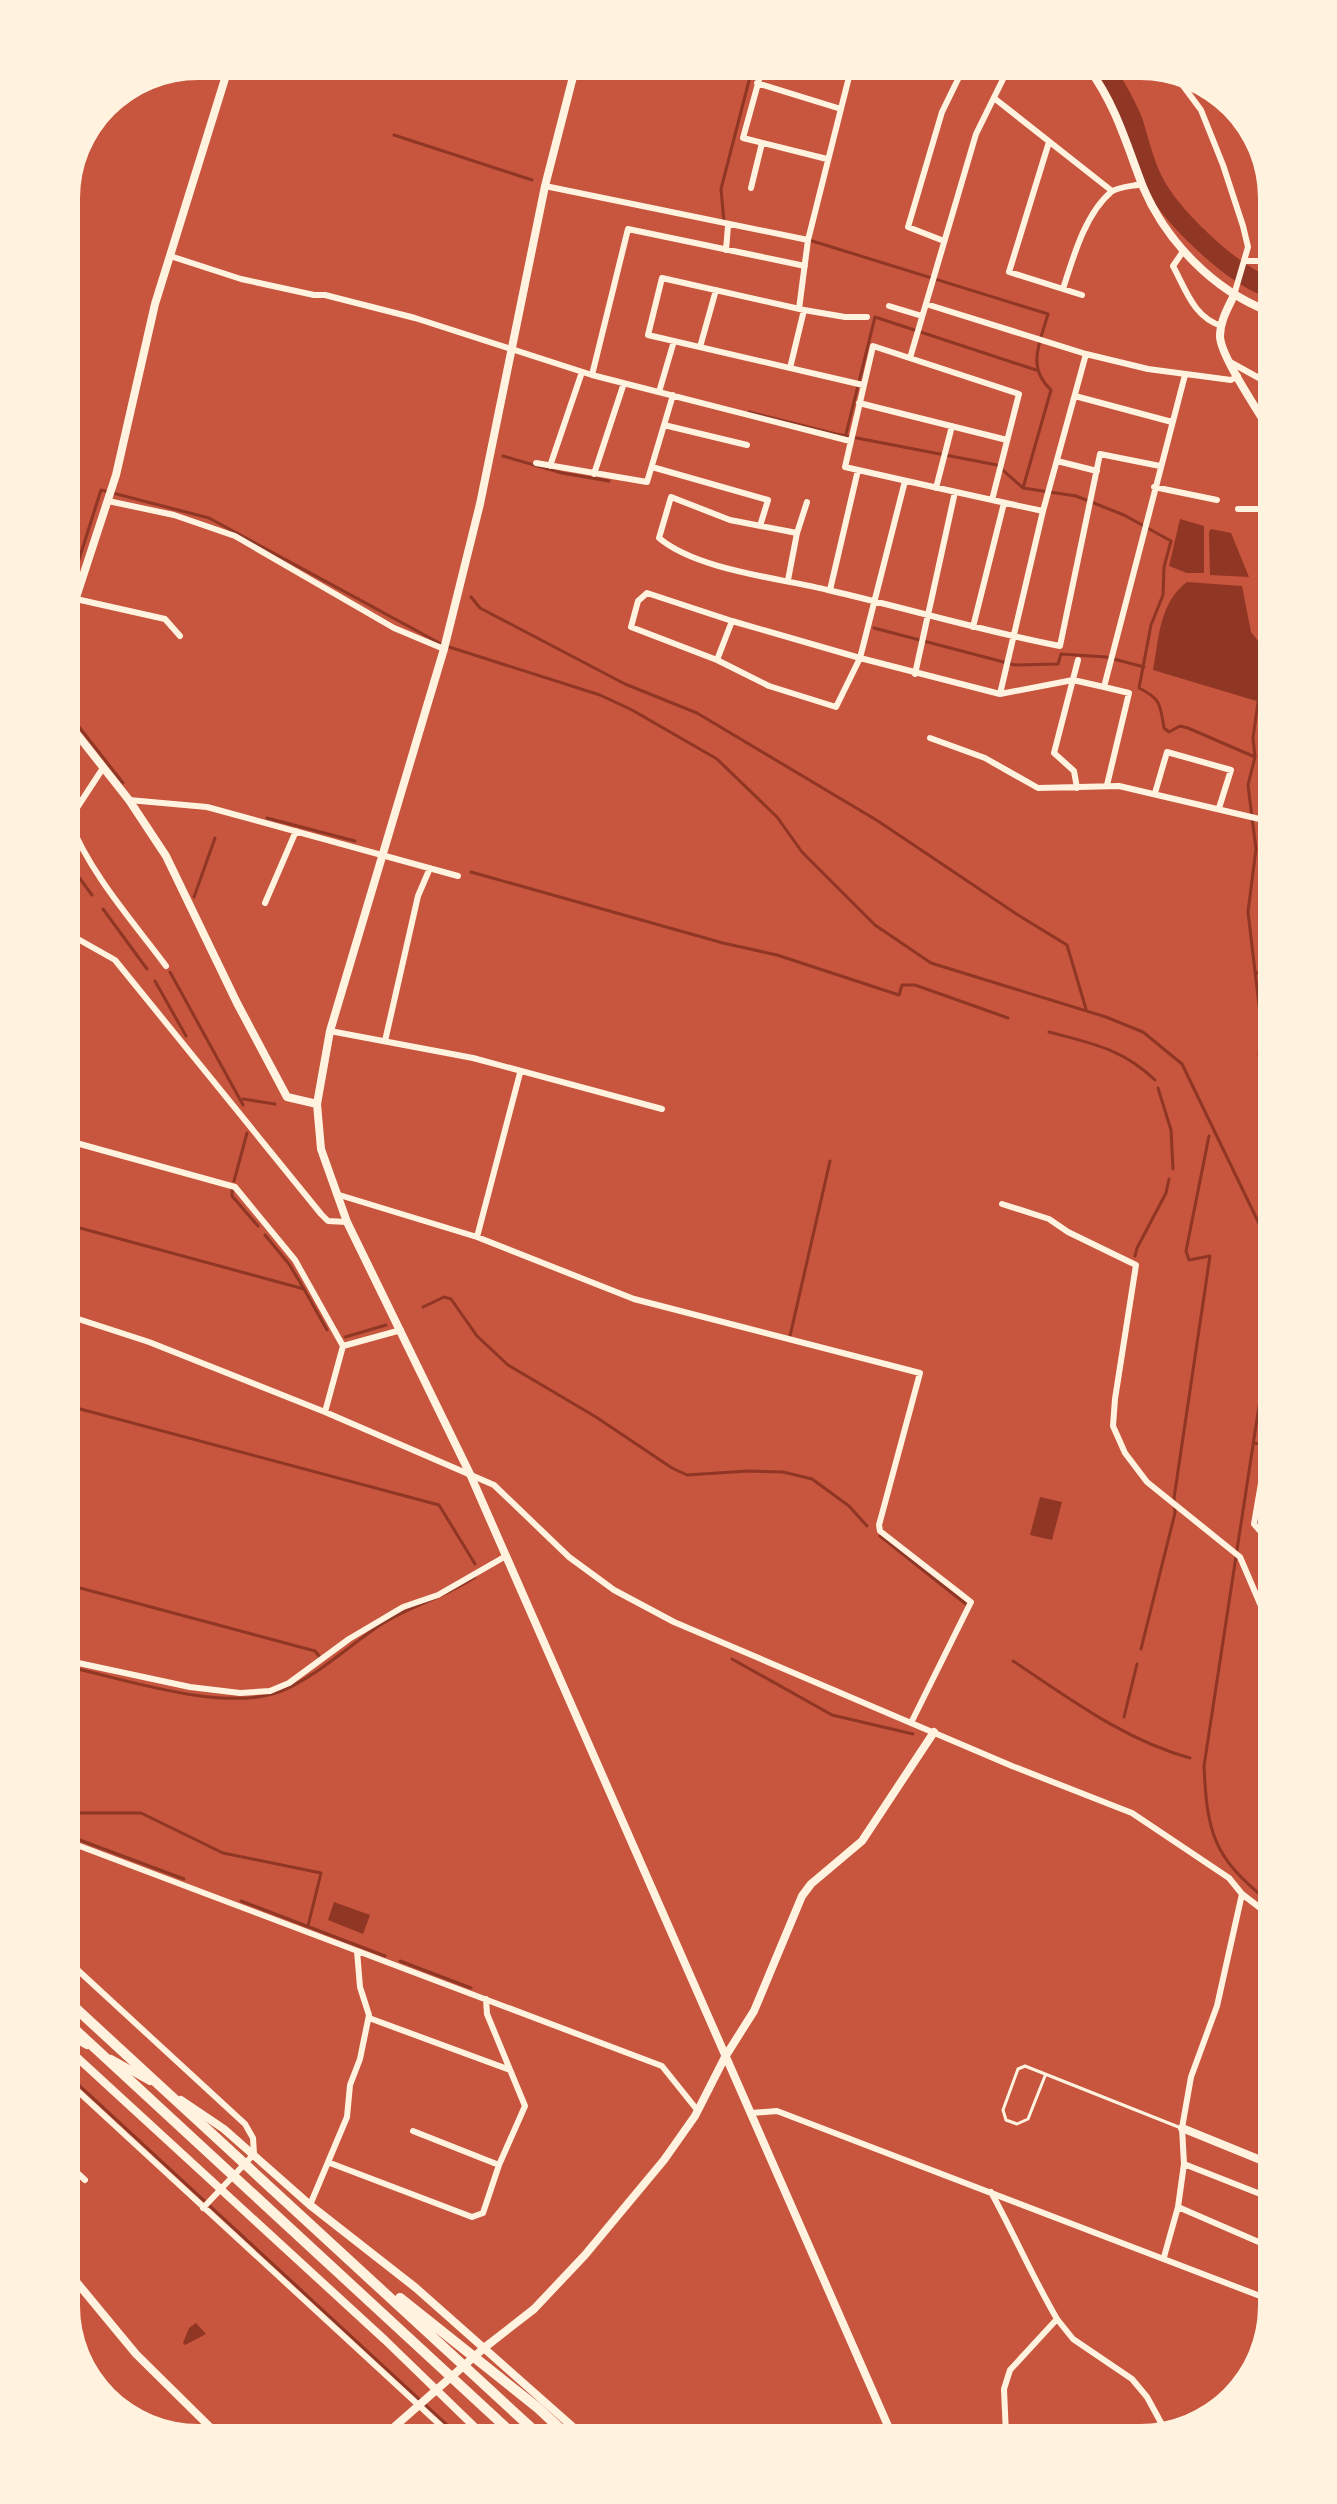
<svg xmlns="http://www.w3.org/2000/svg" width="1337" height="2504" font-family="Commissioner,sans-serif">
  <rect width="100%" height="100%" fill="#c8553d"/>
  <!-- water -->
  <path fill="#8f3625" d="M1180,519L1204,526V573H1187L1169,566Z
    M1211,529L1231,533L1249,577L1210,575L1209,532Z
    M1187,582L1242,586L1251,632L1262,646L1260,702L1153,670C1159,639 1159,603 1187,582Z
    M1040,1497L1062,1502L1052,1540L1030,1535Z
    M334,1902L370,1915L363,1934L328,1920Z
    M196,2323L206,2334L185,2345L183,2343L189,2328Z"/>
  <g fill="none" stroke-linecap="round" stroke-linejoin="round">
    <!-- stream -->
    <path stroke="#8f3625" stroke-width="3" d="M394,135L532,180
      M724,222L721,189L752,69
      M809,240L1048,314C1040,343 1026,367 1051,390L1023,488
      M749,412L836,434L997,465L1023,488L1076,496L1124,515L1171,541L1164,567L1163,595L1151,625L1139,688C1161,699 1160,704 1164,728L1169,732L1180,726L1188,728L1255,757L1248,785L1256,849L1248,912L1261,1022L1259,1055L1268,1105
      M846,434L875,317L1036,370
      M503,456L562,473L609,481
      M69,591L101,490L209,518L443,645L600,695L632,710L717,759L777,817L802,852L875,925L931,963L1106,1017L1143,1032L1182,1064L1266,1238
      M471,597L480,608L625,684L697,713L878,821L1018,915L1067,945L1086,1009
      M874,628L1015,665L1058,664L1061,654L1106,657L1144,667
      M69,714L123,783
      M1255,757L1253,738L1258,702
      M267,818L355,841
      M471,872L723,943L777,955L899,995L902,985H915L1008,1018
      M69,880L78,876L92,895
      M194,897L215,838
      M103,909L147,969
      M170,972L243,1105
      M1255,973L1268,971
      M155,981L186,1036
      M1049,1032C1091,1043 1123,1049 1155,1080
      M1158,1088L1171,1130L1173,1169
      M243,1099L275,1104
      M234,1181L247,1133
      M232,1188V1196L258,1226
      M69,1225L304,1289L327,1330
      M265,1235L289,1264L304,1289
      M1135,1256L1137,1248L1166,1193L1169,1179
      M423,1307L444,1297L451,1299L477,1336L508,1365L596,1417L672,1468L687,1475L748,1471L783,1472L812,1479L849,1506L867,1526
      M790,1336L830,1161
      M345,1337L386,1325
      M69,1406L439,1505L475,1564
      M1254,1443L1268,1445
      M880,1536L967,1605
      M69,1585L315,1651L319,1656
      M1141,1649L1175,1513L1174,1498L1210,1256L1189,1260L1186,1251L1209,1136
      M732,1659L832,1715L913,1734
      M1013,1661C1069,1698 1124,1740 1190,1758
      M69,1667C128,1680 222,1712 279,1692C313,1680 354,1641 385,1622C415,1604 446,1597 475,1577
      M1124,1717L1137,1664
      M69,1813H141L223,1853L321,1873L308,1926
      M69,1836L184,1879
      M241,1901L385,1956
      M1268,1901C1214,1858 1207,1834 1204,1766L1268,1347
      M400,1961L471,1988
      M69,2076L458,2435
      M878,2435L880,2428"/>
    <!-- river -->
    <path stroke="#8f3625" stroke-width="20" d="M1105,69C1115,86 1126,104 1133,122C1139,141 1143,161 1152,179C1169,215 1230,273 1268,287"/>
    <!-- service -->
    <path stroke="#fff3e0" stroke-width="3" d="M1045,2076L1028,2119L1017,2124L1006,2120L1003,2110L1018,2069L1025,2066L1181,2128"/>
    <!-- minor -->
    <path stroke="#fff3e0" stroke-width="6" d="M762,69L743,138L827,159
      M923,73L925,69
      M1178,79L1201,110L1223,165L1243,226L1248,247L1234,295
      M757,83L841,109
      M994,98L1112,191
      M1049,142L1009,272L1082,295
      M545,186L808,240
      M751,188L762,143
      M944,241L908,227L942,112L963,69
      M726,250L728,226
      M1184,250L1173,266C1186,290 1194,318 1222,326
      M170,256L241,279L314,295H325L415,318L592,375L850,441
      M1245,261H1268
      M1063,289C1073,258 1085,214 1111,192C1117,187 1134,186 1142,184
      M926,304L1086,354L1148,369L1231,380L1238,376
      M889,306L922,316
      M799,309L808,240L851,69
      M804,310L845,317H867
      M700,347L716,290
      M910,358L976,134L1008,69
      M1230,362L1268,383
      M790,368L804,310L662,278L648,335L863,385
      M592,375L628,229L805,266
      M659,392L674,341
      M1075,396L1172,422
      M859,403L1007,440
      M664,425L747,445
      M1057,461L1097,471
      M536,463L647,482L673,395
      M550,466L582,372
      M652,467L768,500L760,526
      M594,474L624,383
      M905,481L860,658L1000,694L1073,680L1104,687L1185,375
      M1154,487L1217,500
      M936,488L952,426
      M992,500L1019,394L873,346L845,467C911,482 977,497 1043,511
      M108,501L174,515L235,536L394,628L444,649
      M1238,509H1268
      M797,533L730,520L671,497L659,538C697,570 779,578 828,590C906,608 982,631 1060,646L1100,454L1160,466
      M788,580L797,533L807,502
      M830,590L858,470
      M76,599L165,619L180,636
      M973,627L1004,503
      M717,660L631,627L638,601L647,593L732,621L860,658L836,707L769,686L717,660L732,621
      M915,674L955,492
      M1104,687L1129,693L1107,785
      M1000,694L1043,511L1086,354
      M930,738L985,758L1038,788L1119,786L1268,821
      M1077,788L1074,771L1054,753L1078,660
      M1155,793L1167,752L1231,770L1219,808
      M129,800L207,807L458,876
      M69,820C91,875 131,919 166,966
      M69,820L103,768
      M1268,897L1264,862L1268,829
      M265,903L296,831
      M69,934L115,960L321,1214L328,1221L347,1222
      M330,1031L473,1058L662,1109
      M385,1041L418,896L430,868
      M69,1141L235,1187L295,1260L343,1346
      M336,1194L477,1237L634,1299L920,1373L879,1525L880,1531L971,1602L911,1723
      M1002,1204L1049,1219L1068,1232L1136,1265L1115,1399L1113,1426L1125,1453L1147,1482L1240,1557L1261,1606L1268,1632
      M477,1237L520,1073
      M1261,1240L1268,1239
      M69,1316L149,1342L325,1412L494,1485L569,1557L614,1590L674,1622L1012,1766L1132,1813L1229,1878L1242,1894L1268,1914
      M325,1412L343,1346L401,1330
      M1259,1501L1268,1503
      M1268,1540L1254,1524L1266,1454H1268
      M69,1661L190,1687L240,1693L270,1691L289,1683L349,1639L403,1607L438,1595L506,1556
      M69,1842L662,2066L698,2111
      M69,1962L245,2124L253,2138L254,2154L203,2208
      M369,2018L510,2070
      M69,2083L451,2435
      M751,2113L777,2111L1268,2299
      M413,2131L499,2165
      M330,2163L472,2217L483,2213L499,2165L525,2106L487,2014L486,1999
      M1184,2164L1268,2197
      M69,2165L85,2180
      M991,2192C1014,2234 1033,2278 1057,2319
      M310,2205L347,2117L350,2085L360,2059L369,2015L360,1987L357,1951
      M1178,2207L1268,2246
      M1164,2257L1178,2207L1184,2164L1182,2128L1191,2077L1217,2006L1242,1894
      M1006,2435L1004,2389L1010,2370L1057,2319L1073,2339L1132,2379L1147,2397L1165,2430"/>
    <!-- tertiary -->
    <path stroke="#fff3e0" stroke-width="8" d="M1234,295C1228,308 1220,321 1220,336C1220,355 1257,409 1268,428
      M69,619L116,475L155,304L228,69
      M69,724L129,800L166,856L237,1003L287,1097L317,1104L321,1149L347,1222L470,1474L892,2435
      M317,1104L330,1031L444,649L480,504L545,186L575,69
      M69,2035L87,2045
      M69,2050L385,2340L483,2435
      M111,2059L150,2081
      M181,2100L224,2129L310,2205L416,2288L582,2435
      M1182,2128L1268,2163
      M385,2435L484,2348L534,2309L585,2255L664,2160L695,2116L725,2057L754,2011L802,1896L811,1884L862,1841L934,1732"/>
    <!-- secondary -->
    <path stroke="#fff3e0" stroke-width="8" d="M1089,69C1116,105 1127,146 1143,187C1166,241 1213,290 1268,311
      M69,2273L136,2354L218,2435"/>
    <!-- motorway -->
    <path stroke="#fff3e0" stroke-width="10" d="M69,2002L539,2435
      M69,2024L514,2435
      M400,2298L538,2408L567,2435"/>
  </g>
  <!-- crop -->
  <path d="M0 0H1337V2504H0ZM198 80H1140A118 118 0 0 1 1258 198V2306A118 118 0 0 1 1140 2424H198A118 118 0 0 1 80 2306V198A118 118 0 0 1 198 80Z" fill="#fff3e0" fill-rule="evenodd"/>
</svg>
